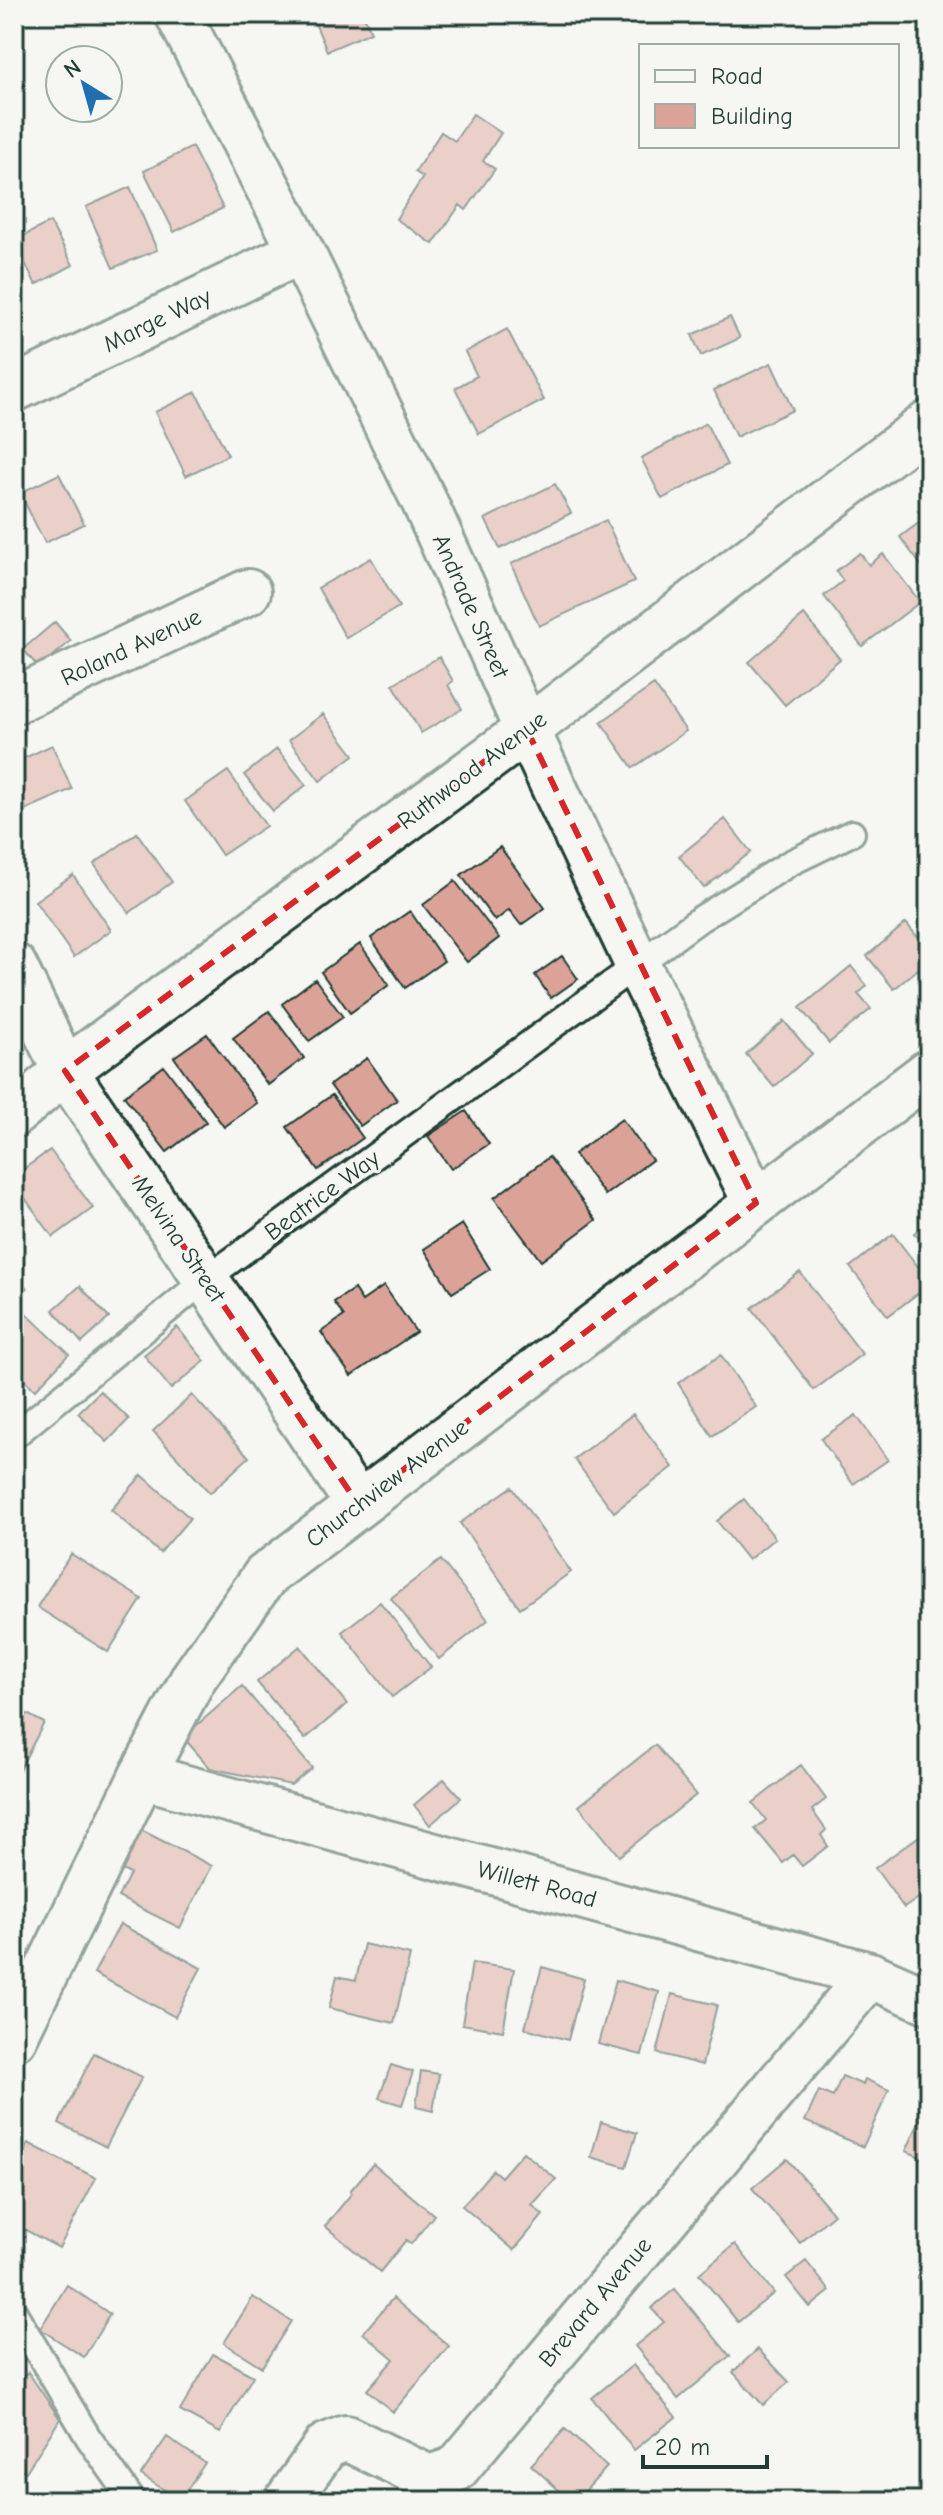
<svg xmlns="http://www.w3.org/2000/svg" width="943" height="2515" font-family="'Comic Neue',sans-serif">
  <rect width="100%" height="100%" fill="#f6f6f2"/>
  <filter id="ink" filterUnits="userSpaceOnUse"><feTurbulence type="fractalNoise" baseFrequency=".0125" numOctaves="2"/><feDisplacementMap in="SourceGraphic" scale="16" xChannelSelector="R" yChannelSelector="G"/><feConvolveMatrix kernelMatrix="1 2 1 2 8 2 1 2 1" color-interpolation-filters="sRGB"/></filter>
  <g filter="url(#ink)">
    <!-- building -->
    <path fill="#dba298" stroke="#1f3d34" stroke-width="2" d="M311,14H363L371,32L327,51Z
      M473,114L501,133L483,161L495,169L466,210L460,205L433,244L396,219L423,177L415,172L441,132L455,141Z
      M192,147L223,208L174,232L144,171Z
      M130,187L157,250L113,268L86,207Z
      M50,222L73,265L36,285L14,241Z
      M730,317L740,338L701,356L692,335Z
      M507,329L544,400L479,434L455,388L477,376L465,352Z
      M771,363L793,410L736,437L714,390Z
      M196,392L228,455L186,476L155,412Z
      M706,423L727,465L662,499L641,458Z
      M59,474L84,524L45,543L20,493Z
      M555,484L571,513L500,549L485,519Z
      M929,503V576L900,537L924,519L918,511Z
      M606,520L634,582L539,626L511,564Z
      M860,553L869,565L883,554L920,602L862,646L824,596L843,581L836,571Z
      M371,558L399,607L346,638L318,588Z
      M804,615L840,659L785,705L749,662Z
      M55,622L71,641L39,668L23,649Z
      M439,657L453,681L448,685L462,709L421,733L393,684Z
      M654,685L686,731L633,768L601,722Z
      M323,714L354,755L320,781L289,740Z
      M52,745L72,789L14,815V763Z
      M277,749L306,785L273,811L244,775Z
      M228,771L266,826L222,855L185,801Z
      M725,819L751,852L704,888L679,856Z
      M137,833L172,882L129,913L94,864Z
      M500,847L545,908L521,925L509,910L495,921L461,875Z
      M73,875L111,930L74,957L35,901Z
      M455,881L499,938L467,962L423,905Z
      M410,911L444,961L405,988L371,938Z
      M906,923L929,951V960L894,989L867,956Z
      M360,944L389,985L350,1013L321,972Z
      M562,956L578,979L551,998L535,975Z
      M851,966L867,986L858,994L871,1009L829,1043L800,1008Z
      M315,979L343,1017L309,1041L282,1004Z
      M269,1011L304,1058L268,1085L233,1038Z
      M784,1021L812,1054L774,1087L746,1054Z
      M207,1034L257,1103L224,1127L174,1057Z
      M367,1058L397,1100L360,1126L330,1085Z
      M164,1066L206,1122L167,1152L124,1096Z
      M332,1095L363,1138L318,1170L287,1127Z
      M466,1111L489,1144L451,1169L428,1136Z
      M622,1119L652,1160L605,1195L574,1154Z
      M50,1150L93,1208L53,1237L14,1183V1176Z
      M549,1157L596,1220L541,1261L494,1198Z
      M929,1220V1249L914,1233Z
      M462,1224L490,1269L452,1293L424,1249Z
      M893,1234L929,1281V1285L888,1316L850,1267Z
      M800,1272L862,1354L814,1390L752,1308Z
      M14,1276L27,1288L14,1302L69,1354L35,1390L14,1370Z
      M80,1286L109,1318L82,1343L53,1310Z
      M384,1286L416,1332L351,1376L321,1332L344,1316L334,1302L354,1289L362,1301Z
      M177,1327L205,1361L171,1389L144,1355Z
      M721,1355L756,1407L712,1436L678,1383Z
      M929,1389V1412L918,1398Z
      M100,1391L129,1419L107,1442L78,1413Z
      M192,1395L249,1457L210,1493L153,1431Z
      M633,1414L673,1467L614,1512L574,1459Z
      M856,1415L888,1460L853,1484L821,1439Z
      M142,1475L190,1518L160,1553L111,1510Z
      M512,1487L571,1572L520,1608L460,1523Z
      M744,1499L775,1538L748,1560L717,1521Z
      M71,1554L142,1599L108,1652L37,1607Z
      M441,1560L488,1620L439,1659L391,1598Z
      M380,1602L431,1667L392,1697L342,1632Z
      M300,1646L347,1704L305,1739L257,1682Z
      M242,1686L312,1768L291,1785L210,1768L183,1737Z
      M14,1707L44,1723L14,1780Z
      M655,1745L696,1795L619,1856L579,1806Z
      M801,1765L826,1799L812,1810L826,1830L821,1835L828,1846L802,1866L793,1855L783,1863L755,1829L766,1820L753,1803Z
      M444,1779L461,1798L430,1825L414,1805Z
      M139,1829L212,1866L180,1928L118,1897L130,1874L119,1868Z
      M929,1829V1891L904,1908L875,1868Z
      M120,1924L201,1968L175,2017L94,1973Z
      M364,1944L410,1955L394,2023L329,2008L337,1976L356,1980Z
      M472,1963L514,1969L503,2031L462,2024Z
      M542,1967L584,1979L568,2040L525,2028Z
      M616,1980L659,1992L642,2055L598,2044Z
      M672,1994L717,2005L702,2065L657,2053Z
      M94,2053L142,2077L106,2147L59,2123Z
      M391,2065L413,2072L402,2105L379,2098Z
      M421,2071L439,2074L433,2111L416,2107Z
      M842,2076L863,2085L865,2079L889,2090L863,2147L805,2121L819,2091L833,2097Z
      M929,2100V2161L906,2151Z
      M601,2122L637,2133L626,2167L591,2157Z
      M28,2143L96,2178L59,2248L14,2224V2170Z
      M523,2152L556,2179L532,2205L543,2215L514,2250L462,2206L493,2170L501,2177Z
      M787,2159L834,2214L800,2243L752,2188Z
      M373,2164L434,2215L411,2244L406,2240L380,2272L325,2226L352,2193L350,2191Z
      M735,2244L774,2293L738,2322L699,2274Z
      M806,2261L830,2291L810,2307L786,2277Z
      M67,2285L110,2314L84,2357L40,2329Z
      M675,2289L730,2356L678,2399L635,2346L664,2322L651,2308Z
      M253,2297L291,2321L262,2367L224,2343Z
      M393,2298L449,2346L393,2412L367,2390L394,2359L363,2333Z
      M758,2349L789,2382L763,2405L733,2372Z
      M213,2354L253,2376L220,2433L180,2411Z
      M633,2365L676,2417L634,2450L592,2398Z
      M28,2372L60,2419L26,2472L14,2465V2388Z
      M565,2429L607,2467L576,2501H571L531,2465Z
      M167,2437L205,2463L180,2500L141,2475Z"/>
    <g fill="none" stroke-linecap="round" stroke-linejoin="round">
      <!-- service casing -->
      <g stroke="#1f3d34" stroke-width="30">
        <path id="service" d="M14,1436L206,1279L700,919L790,863L852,833
          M14,2312L88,2437L133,2501"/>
      </g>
      <!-- minor casing -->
      <g stroke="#1f3d34" stroke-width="50">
        <path id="minor" d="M178,14L301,251L424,501L527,730L638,966L756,1203
          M14,389L301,251
          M14,701L248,592
          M14,966L65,1071L358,1504
          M14,1114L65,1071L527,730L929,423
          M142,1776L870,1975L929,2001
          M287,2501L326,2446L346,2438L429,2478L456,2469L870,1975"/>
      </g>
      <!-- tertiary casing -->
      <g stroke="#1f3d34" stroke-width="50">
        <path id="tertiary" d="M14,2038L142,1776L194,1677L265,1576L929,1072"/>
      </g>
      <!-- service -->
      <use href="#service" stroke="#f6f6f2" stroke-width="24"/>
      <!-- minor -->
      <use href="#minor" stroke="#f6f6f2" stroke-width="44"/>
      <!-- tertiary -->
      <use href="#tertiary" stroke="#f6f6f2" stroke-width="44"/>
    </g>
  </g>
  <!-- marked area -->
  <path d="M0 0H943V2515H0ZM527,730L756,1203L358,1504L65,1071Z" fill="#f6f6f2" fill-opacity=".55" fill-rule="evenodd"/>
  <path fill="none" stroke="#d62828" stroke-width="6" stroke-dasharray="16 10" stroke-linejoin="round" d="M527,730L756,1203L358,1504L65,1071Z"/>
  <g text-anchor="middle" stroke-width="6" stroke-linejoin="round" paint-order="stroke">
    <!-- street labels -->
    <g font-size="24" fill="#1f3d34" stroke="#f6f6f2">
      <text transform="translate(157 320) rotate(-26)" y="8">Marge Way</text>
      <text transform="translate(471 606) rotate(66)" y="8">Andrade Street</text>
      <text transform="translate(131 647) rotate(-25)" y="8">Roland Avenue</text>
      <text transform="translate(472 770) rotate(-37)" y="8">Ruthwood Avenue</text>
      <text transform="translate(322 1195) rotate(-36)" y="8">Beatrice Way</text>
      <text transform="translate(179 1239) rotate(56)" y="8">Melvina Street</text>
      <text transform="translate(387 1483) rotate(-37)" y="8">Churchview Avenue</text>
      <text transform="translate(537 1884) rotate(15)" y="8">Willett Road</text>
      <text transform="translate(595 2302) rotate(-50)" y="8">Brevard Avenue</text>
    </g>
  </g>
  <!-- margin -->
  <rect width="943" height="2515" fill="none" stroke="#f6f6f2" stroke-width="48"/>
  <rect x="24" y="24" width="895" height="2467" fill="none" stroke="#1f3d34" stroke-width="3" filter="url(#ink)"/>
  <!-- legend -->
  <rect x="639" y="44" width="260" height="104" fill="#f6f6f2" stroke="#a0aca6" stroke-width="2"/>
  <rect x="655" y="70" width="40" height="12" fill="#f6f6f2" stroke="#a0aca6" stroke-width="2"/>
  <text x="711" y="84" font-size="24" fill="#1f3d34">Road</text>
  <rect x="655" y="104" width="40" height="24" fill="#dba298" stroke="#a0aca6" stroke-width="2"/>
  <text x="711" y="124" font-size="24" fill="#1f3d34">Building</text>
  <!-- north arrow -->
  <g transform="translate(84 84) rotate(323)"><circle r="38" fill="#f6f6f2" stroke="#a0aca6" stroke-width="2"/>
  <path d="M0-6L14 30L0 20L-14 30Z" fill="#1f6fb2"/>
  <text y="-12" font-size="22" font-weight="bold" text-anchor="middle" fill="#1f3d34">N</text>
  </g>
  <!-- scale -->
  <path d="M643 2455v12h124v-12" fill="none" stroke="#1f3d34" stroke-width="4"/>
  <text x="655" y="2455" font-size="24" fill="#1f3d34" stroke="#f6f6f2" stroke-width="6" paint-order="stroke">20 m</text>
</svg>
